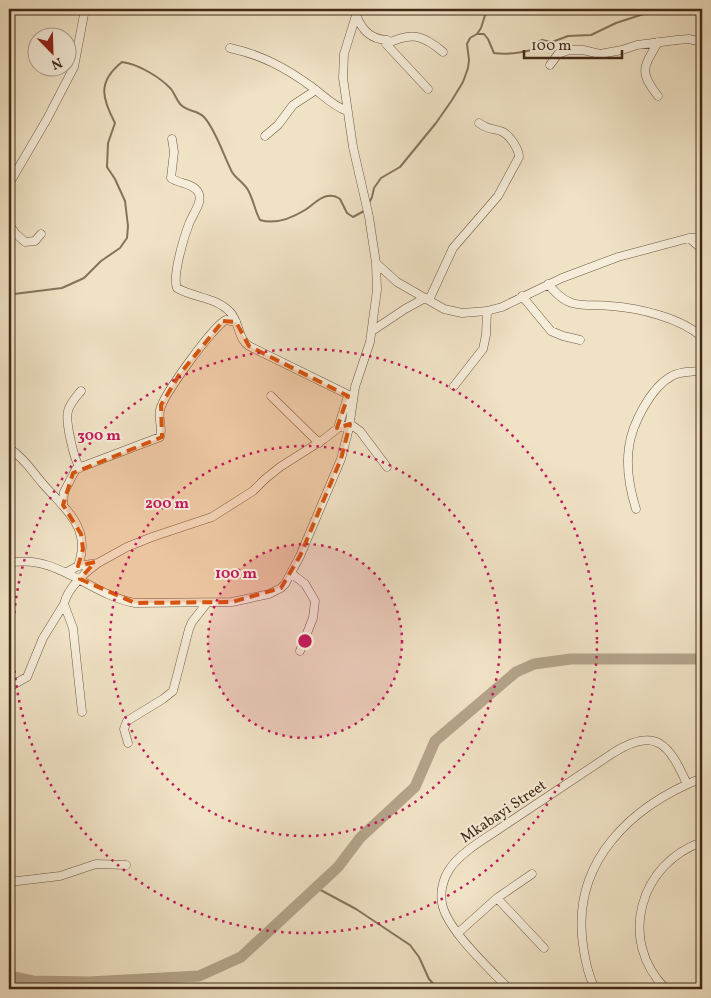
<svg xmlns="http://www.w3.org/2000/svg" width="711" height="998" font-family="Vollkorn,serif">
  <rect width="100%" height="100%" fill="#f0e2c5"/>
  <filter id="stains"><feTurbulence type="fractalNoise" baseFrequency=".004" numOctaves="4"/><feColorMatrix values="0 0 0 0 .2 0 0 0 0 .09 0 0 0 0 .02 0 0 0 .5 -.17"/></filter>
  <radialGradient id="worn" r=".72"><stop offset=".6" stop-color="#630" stop-opacity="0"/><stop offset="1" stop-color="#630" stop-opacity=".3"/></radialGradient>
  <g fill="none" stroke-linecap="round" stroke-linejoin="round">
    <!-- stream -->
    <path stroke="#86735c" stroke-width="2" d="M477,34H484L488,39L494,53C507,55 519,53 532,50L536,43L542,40L552,42L568,36L591,35L616,23L659,9
      M369,203L372,197L374,188L381,178L400,167L436,123L452,100L463,82L468,68L469,60L467,44L470,38L477,34L481,28L487,9
      M9,293L14,294L62,288L84,278L101,261L120,248L127,238L128,226L125,201L115,179L107,167L108,143L115,123C102,98 97,82 122,62C138,64 160,77 171,89C175,94 177,101 181,105C188,112 198,110 204,117C216,130 224,157 232,172C236,179 246,184 249,192C254,202 255,211 260,220C276,225 292,218 305,210C313,205 322,194 333,196C336,196 338,198 340,199L347,213L353,217L364,211
      M315,887L356,909L410,945L419,957L429,979L438,989"/>
    <!-- river -->
    <path stroke="#b4a38a" stroke-width="11" d="M9,976L33,981L89,982L199,976L241,957L338,867L360,838L415,787L435,741L516,672L534,664L571,659H702"/>
    <!-- street casing -->
    <g stroke="#6d5842" stroke-width="9">
      <path id="street" d="M356,15C362,30 370,39 387,40L386,44C411,32 422,34 443,52
        M386,44L428,89
        M230,48C262,55 286,68 312,87C324,96 333,106 347,111
        M550,65L558,54L569,50H583L600,54L622,50L637,45L677,40L689,39L702,42
        M658,96C639,72 643,68 658,42
        M265,136L278,125L293,105L316,90
        M172,139L174,152L171,178C179,184 193,183 198,192C204,201 192,215 189,224C184,237 172,276 177,288C194,298 216,297 230,312C240,322 237,338 249,346L353,397
        M9,184L47,119L74,67L85,9
        M9,224L15,233L25,242L35,241L41,234
        M689,238L702,249
        M376,263L397,282L444,309L462,313L487,311L502,307L562,278L618,257L689,238L702,237
        M548,284C555,292 562,300 572,303C585,307 598,304 611,306C639,308 681,318 702,337
        M522,296L551,331L563,336L580,340
        M429,300L453,248L498,196L519,157C519,151 516,147 513,142C501,124 493,134 479,123
        M372,331L405,309L425,298
        M454,386L483,349L486,335L487,311
        M271,396L319,443
        M338,428L348,396
        M9,448C23,457 32,471 43,484C66,510 92,528 78,566
        M80,468C74,460 65,421 68,411C70,403 76,397 81,391
        M63,505L64,492L76,469L160,437C163,428 158,419 160,410C163,395 214,325 226,320L236,322
        M636,509C630,490 626,467 629,447C632,424 651,387 672,376C682,370 692,373 702,370
        M9,563C57,553 90,595 135,603L232,602L269,594L281,588L285,584L300,556L341,459L349,428L355,387L370,342L377,290L376,263L369,217L353,147L343,78L344,54L358,9
        M67,572L78,566L98,563L127,547L152,537L212,517L253,491L265,479L280,467L324,439L338,428L350,424L360,431L387,467
        M291,573L305,584L315,601L313,618L300,651
        M9,687L27,677L43,638L64,604
        M82,712L73,628L64,604C67,589 85,572 98,563
        M128,743L124,729L127,721L163,699L173,691L189,629L192,622L207,603
        M9,882L60,876L96,864L126,865
        M497,898L544,948
        M458,933L497,898L532,874
        M509,989C490,969 446,929 442,903C440,892 443,879 449,870C460,852 488,837 505,825C541,801 577,777 613,753C656,726 669,744 687,784
        M595,989C588,975 585,960 583,945C571,862 631,806 702,778
        M666,989C617,941 640,863 702,842"/>
    </g>
    <!-- street -->
    <use href="#street" stroke="#f5ecd9" stroke-width="8"/>
  </g>
  <!-- marked area -->
  <path fill="#d7540d" fill-opacity="0.2" stroke="#d7540d" stroke-width="4" stroke-dasharray="10 6" stroke-linejoin="round" d="M223,321L236,322L249,346L348,396L337,428L350,424L341,459L300,556L281,588L232,602L135,603L80,579L95,562L78,566L83,549L81,534L63,505L73,473L162,437L161,405L179,375Z"/>
  <!-- distance rings -->
  <circle cx="305" cy="641" r="97" fill="#c2185b" fill-opacity=".12"/>
  <g fill="none" stroke="#c2185b" stroke-width="2.5" stroke-dasharray="2.5 5">
    <circle cx="305" cy="641" r="97"/>
    <circle cx="305" cy="641" r="195"/>
    <circle cx="305" cy="641" r="292"/>
  </g>
  <g text-anchor="middle" stroke-width="4" stroke-linejoin="round" paint-order="stroke">
    <!-- street labels -->
    <g font-size="15" fill="#412a16" stroke="#f5ecd9">
      <text transform="translate(503 811) rotate(-34)" y="5">Mkabayi Street</text>
    </g>
  </g>
  <circle cx="305" cy="641" r="8" fill="#c2185b" stroke="#f5ecd9" stroke-width="2.5"/>
  <g font-size="15" text-anchor="middle" font-weight="bold" fill="#c2185b" stroke="#f5ecd9" stroke-width="4" stroke-linejoin="round" paint-order="stroke">
    <text x="99" y="440">300 m</text>
    <text x="167" y="508">200 m</text>
    <text x="236" y="578">100 m</text>
  </g>
  <!-- margin -->
  <rect width="711" height="998" fill="none" stroke="#f0e2c5" stroke-width="30"/>
  <rect x="10" y="10" width="691" height="978" fill="none" stroke="#412a16" stroke-width="2.5"/>
  <rect x="15" y="15" width="681" height="968" fill="none" stroke="#412a16"/>
  <!-- north arrow -->
  <g transform="translate(52 52) rotate(157)"><circle r="24" fill="#f5ecd9" stroke="#ad9e8b"/>
  <path d="M0-4L9 19L0 12L-9 19Z" fill="#8f2418"/>
  <text y="-8" font-size="14" font-weight="bold" text-anchor="middle" fill="#412a16">N</text>
  </g>
  <!-- scale -->
  <path d="M524 50v8h98v-8" fill="none" stroke="#412a16" stroke-width="2.5"/>
  <text x="531" y="50" font-size="15" fill="#412a16" stroke="#f5ecd9" stroke-width="4" paint-order="stroke">100 m</text>
  <rect width="100%" height="100%" filter="url(#stains)"/>
  <rect width="100%" height="100%" fill="url(#worn)"/>
</svg>
